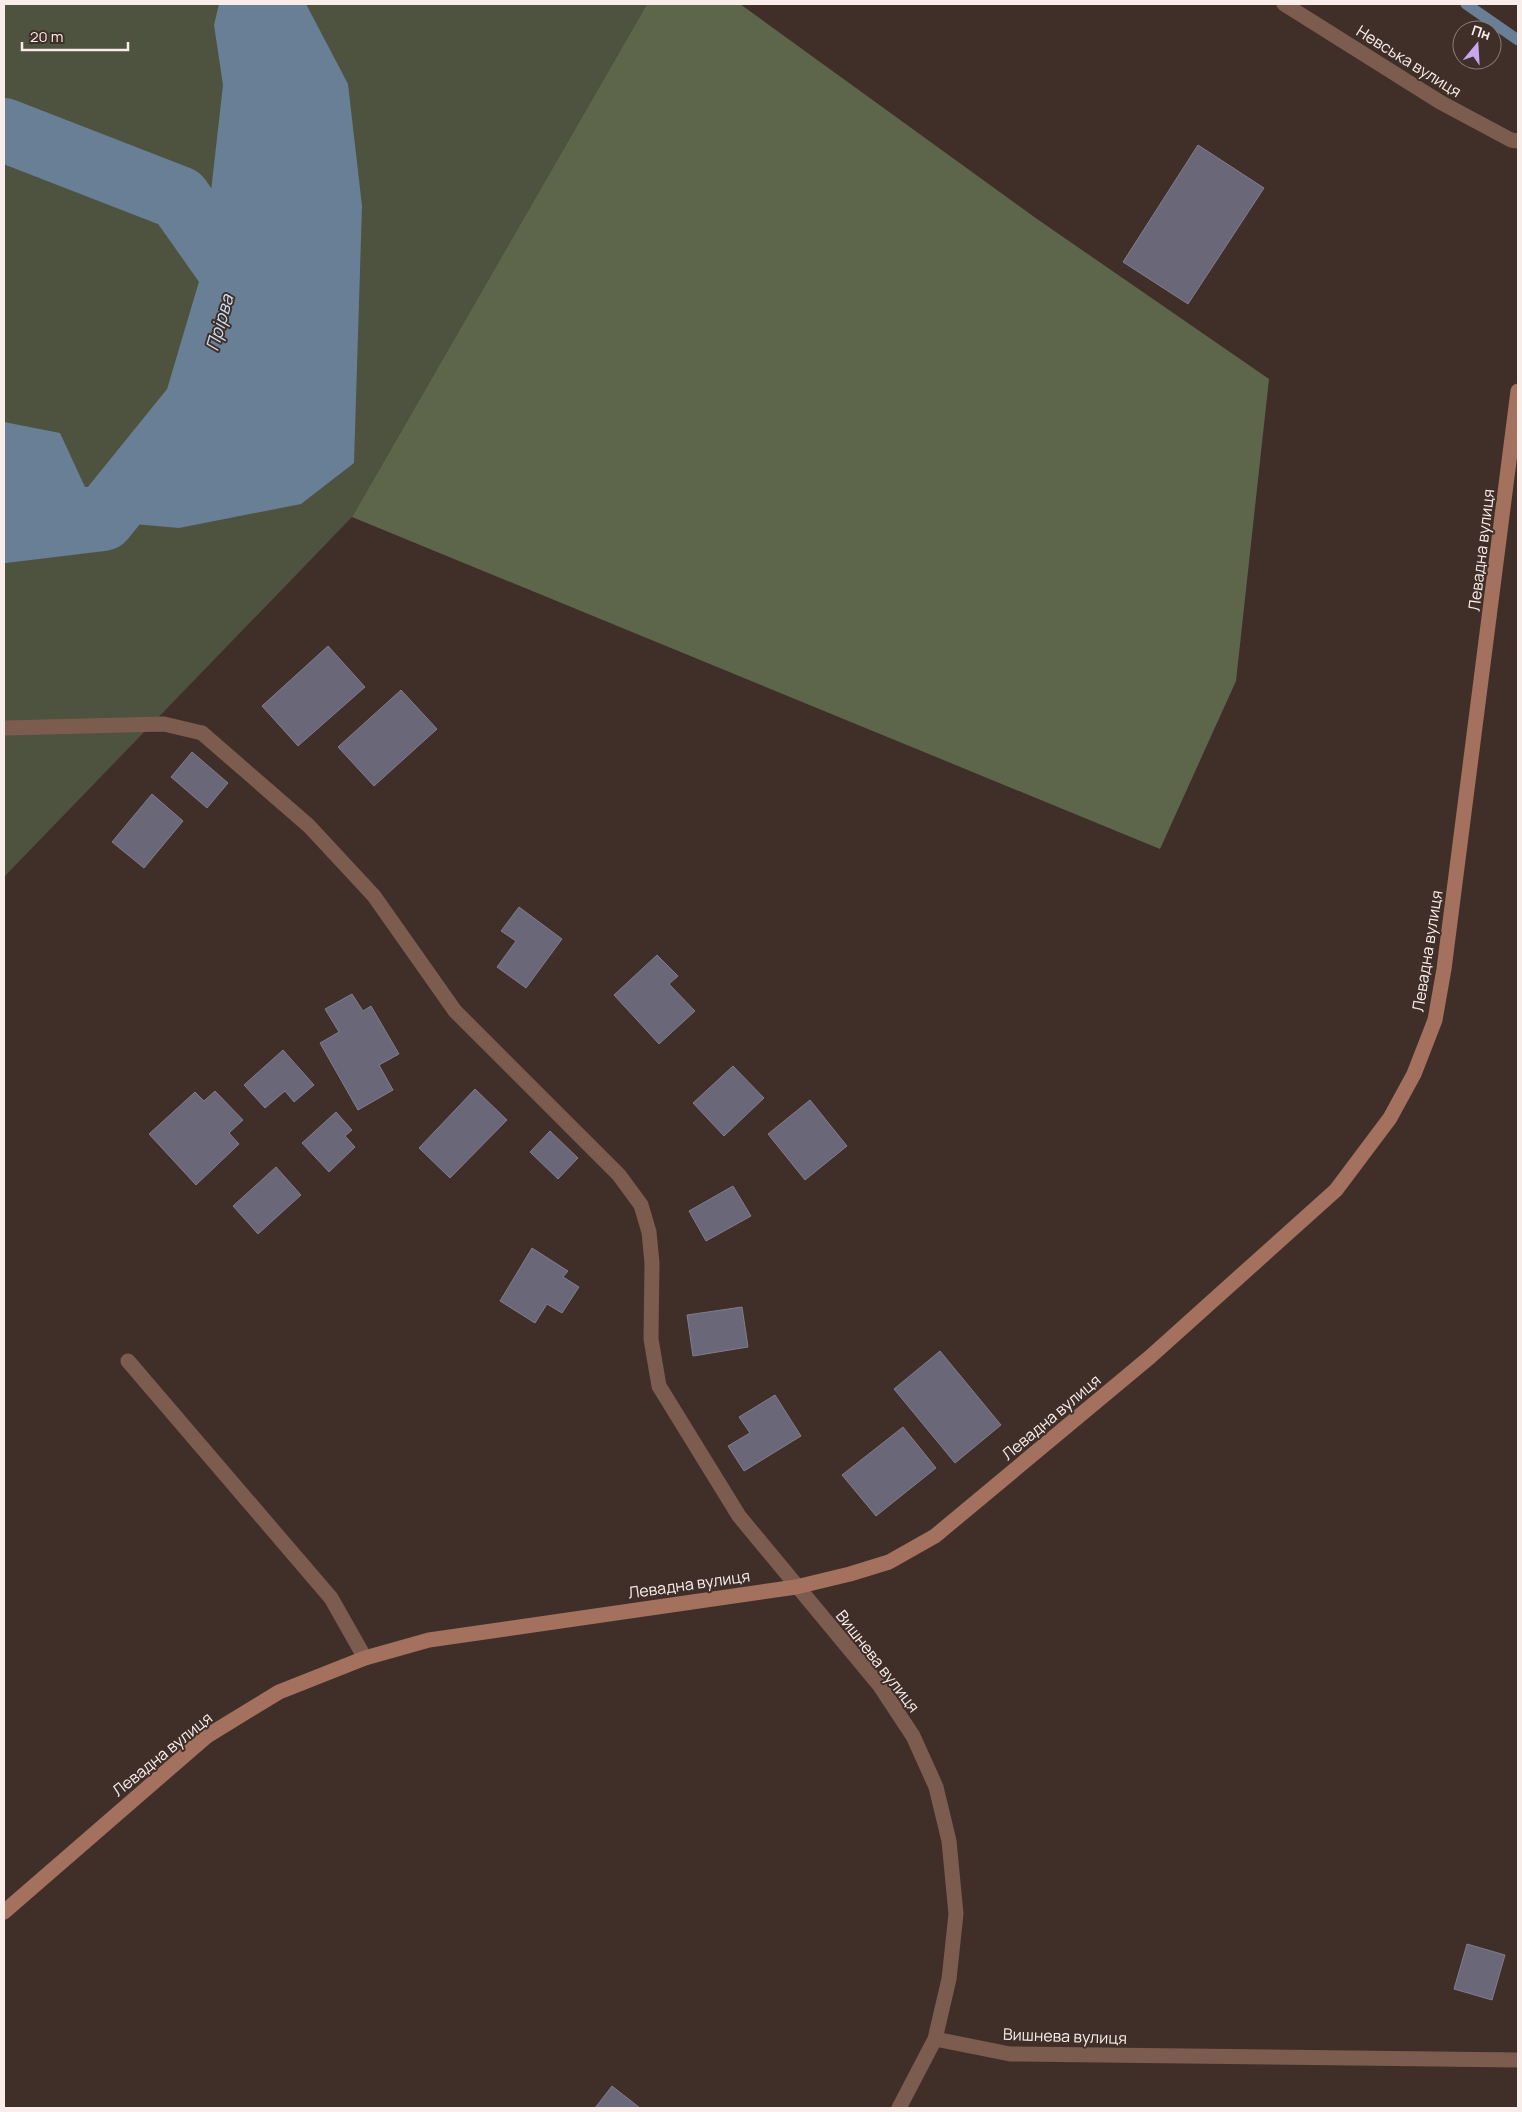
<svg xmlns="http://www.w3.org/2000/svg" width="1522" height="2112" font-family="Manrope,sans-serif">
  <rect width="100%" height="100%" fill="#402f29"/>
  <!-- green -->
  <path fill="#4d533f" d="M4,4H647L352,517L4,877Z"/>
  <!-- forest -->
  <path fill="#5d664a" d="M647,4H740L1037,219L1269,379L1236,681L1160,849L352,517Z"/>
  <!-- water -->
  <path fill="#697f96" d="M219,4H306L348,84L362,206L354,463L301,504L179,528L134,524L45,556L4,529V422L60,433L85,487H149L186,441L223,360L202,271L223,85L214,25Z"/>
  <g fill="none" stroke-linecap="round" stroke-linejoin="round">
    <!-- stream -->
    <path stroke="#697f96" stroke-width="11" d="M1466,4L1518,40"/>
    <!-- river -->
    <path stroke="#697f96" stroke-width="64" d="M4,130L179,198L234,276L196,404L103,519L4,531"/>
  </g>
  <!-- building -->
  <path fill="#696778" stroke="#7f7d8f" d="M1198,145L1264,188L1188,304L1123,262Z
    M328,646L365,687L298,746L262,706Z
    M401,690L437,729L374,786L338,747Z
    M192,752L228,783L207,808L171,777Z
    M152,794L183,821L144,868L112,842Z
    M519,907L562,939L526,988L497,967L516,941L501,931Z
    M657,955L678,976L669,984L695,1011L659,1044L614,995Z
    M352,994L363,1011L371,1006L399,1054L379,1065L393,1090L358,1110L320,1043L339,1032L325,1009Z
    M283,1050L314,1085L294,1102L285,1091L265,1108L244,1085Z
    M733,1066L764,1098L724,1136L693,1103Z
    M475,1089L507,1120L450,1178L419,1148Z
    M215,1091L243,1120L229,1133L239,1144L196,1185L149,1134L195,1092L204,1101Z
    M810,1100L847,1146L805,1180L768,1134Z
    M336,1112L352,1130L345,1136L355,1147L329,1172L302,1143Z
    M550,1131L578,1158L558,1179L530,1152Z
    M276,1167L301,1195L258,1234L233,1206Z
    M733,1186L751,1216L706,1241L689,1211Z
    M532,1248L568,1271L563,1277L579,1287L562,1313L547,1304L535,1323L500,1301Z
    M742,1307L748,1347L693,1356L687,1315Z
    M940,1351L1001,1425L955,1463L894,1389Z
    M775,1395L801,1436L744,1471L728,1446L750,1433L739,1417Z
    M903,1427L936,1468L876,1516L842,1475Z
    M1467,1944L1505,1955L1492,2000L1454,1989Z
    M612,2086L640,2108H595Z"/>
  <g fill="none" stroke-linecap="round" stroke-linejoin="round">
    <!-- lane -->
    <path stroke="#7c5c4f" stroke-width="15" d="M4,728L164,724L202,733
      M128,1361L331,1598L365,1658"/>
    <!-- street -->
    <path stroke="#7c5c4f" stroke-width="15" d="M1284,4L1440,102L1511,140L1518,141
      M202,733L309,826L374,896L455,1011L619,1175L641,1205L649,1232L652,1263L651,1339L659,1386L739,1516L880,1686L913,1736L936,1787L949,1841L956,1914L949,1979L935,2039L899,2108
      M935,2039L1010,2054L1518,2060"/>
    <!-- secondary -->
    <path stroke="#a3715d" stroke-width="15" d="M4,1912L207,1736L279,1692L365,1658L429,1640L796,1587L850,1574L889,1562L935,1536L1150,1357L1336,1190L1390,1118L1414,1074L1435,1020L1444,969L1518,391"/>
  </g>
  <g text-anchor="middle" stroke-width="4" stroke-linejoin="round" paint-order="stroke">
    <!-- street labels -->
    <g font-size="16" fill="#f8ede9" stroke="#402f29">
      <text transform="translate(1409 61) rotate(32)" y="6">Невська вулиця</text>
      <text transform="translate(1481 550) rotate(-83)" y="6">Левадна вулиця</text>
      <text transform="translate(1427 951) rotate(-81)" y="6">Левадна вулиця</text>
      <text transform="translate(1051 1417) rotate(-40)" y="6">Левадна вулиця</text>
      <text transform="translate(689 1584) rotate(-8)" y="6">Левадна вулиця</text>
      <text transform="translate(878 1661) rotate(52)" y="6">Вишнева вулиця</text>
      <text transform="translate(162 1754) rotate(-39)" y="6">Левадна вулиця</text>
      <text transform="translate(1065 2036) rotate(2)" y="6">Вишнева вулиця</text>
    </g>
    <!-- water labels -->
    <g font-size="18" font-style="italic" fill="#c7e0fa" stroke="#402f29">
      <text transform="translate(220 323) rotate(-74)" y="6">Прірва</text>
    </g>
  </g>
  <!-- border -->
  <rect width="1522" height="2112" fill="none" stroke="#f8ede9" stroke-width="10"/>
  <!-- north arrow -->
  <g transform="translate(1477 45) rotate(18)"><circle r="24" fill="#402f29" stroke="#8a7b76"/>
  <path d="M0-4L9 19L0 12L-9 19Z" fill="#c7a6ef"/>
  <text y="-8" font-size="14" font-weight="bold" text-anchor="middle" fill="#f8ede9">Пн</text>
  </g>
  <!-- scale -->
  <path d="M22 42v8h106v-8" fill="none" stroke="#f8ede9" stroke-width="2.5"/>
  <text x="30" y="42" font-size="15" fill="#f8ede9" stroke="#402f29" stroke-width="4" paint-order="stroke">20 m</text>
</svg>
